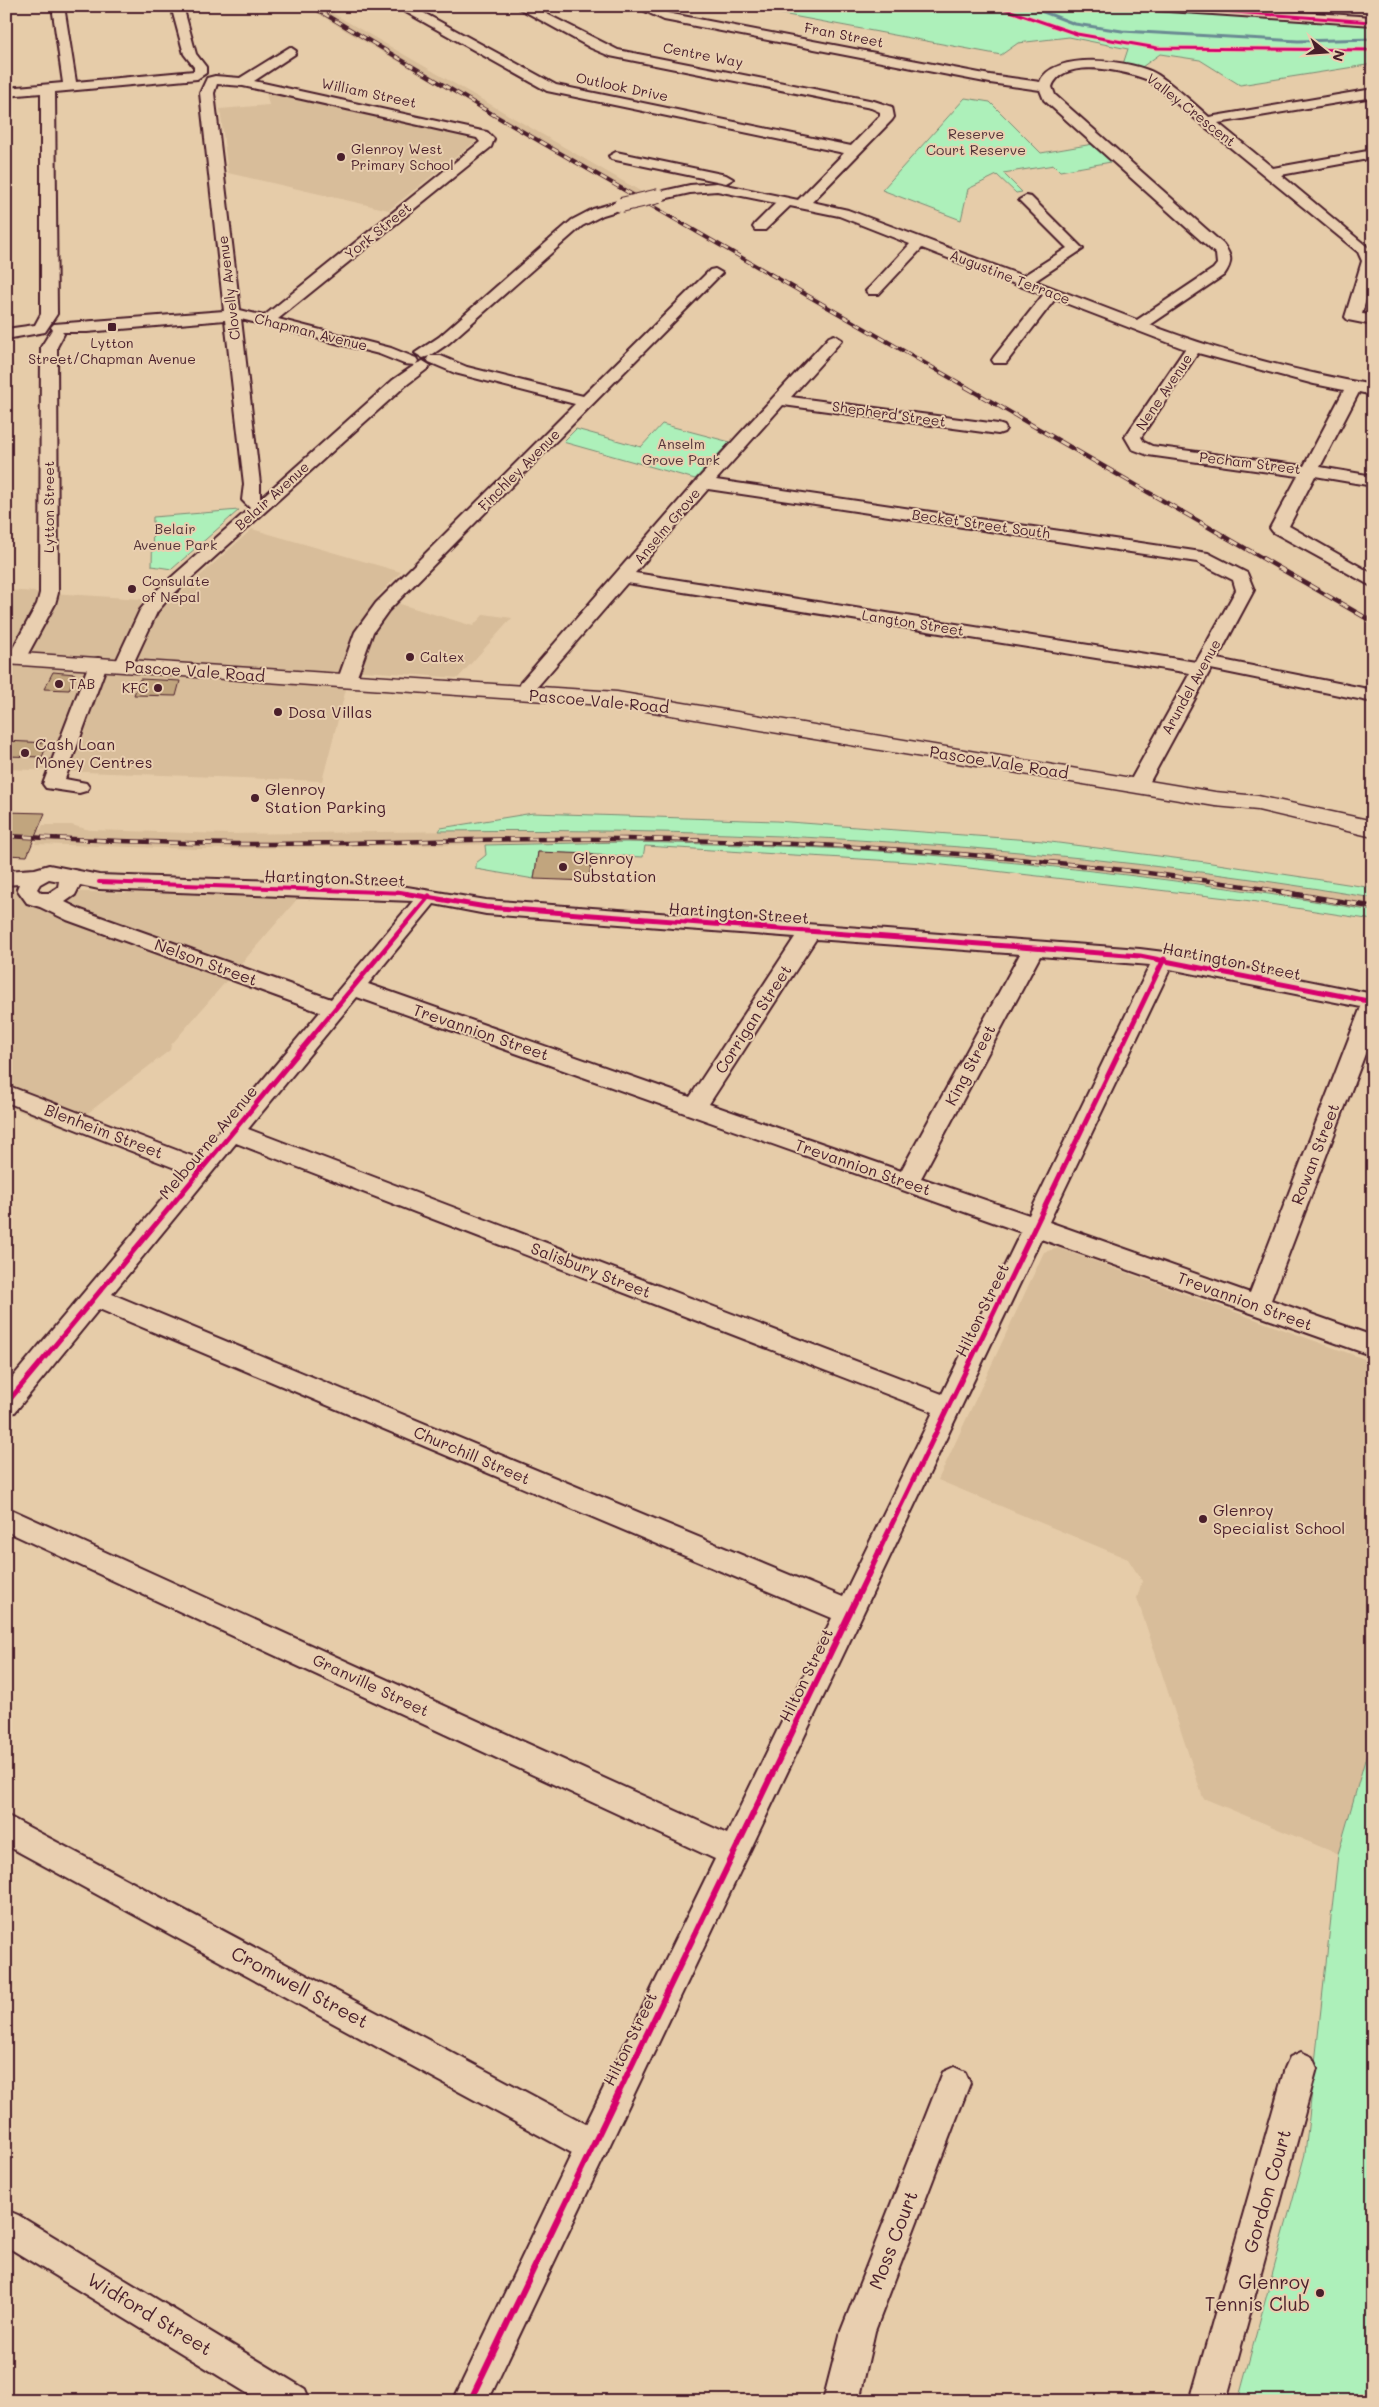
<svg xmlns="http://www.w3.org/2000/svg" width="1379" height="2407" font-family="Mali,sans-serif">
  <rect width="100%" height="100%" fill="#e6cca9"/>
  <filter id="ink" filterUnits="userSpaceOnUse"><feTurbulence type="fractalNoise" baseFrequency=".02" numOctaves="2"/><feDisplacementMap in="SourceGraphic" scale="10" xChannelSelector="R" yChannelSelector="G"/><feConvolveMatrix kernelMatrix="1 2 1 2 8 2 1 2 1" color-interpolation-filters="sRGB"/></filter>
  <g filter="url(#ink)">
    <!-- built -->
    <path fill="#d8bd9a" d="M307,6H320L647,195L635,198L346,31Z
      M266,93L476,139V141L389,210L228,173L220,109L269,105Z
      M252,529L401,572L377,597L473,626L484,614L512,618L458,678L351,670L322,781L6,769V590L172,601Z
      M43,825H71L90,830L227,834L528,830L683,832L918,843L1081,857L1235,876L1373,898V911L1249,890L1065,867L892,852L791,847L626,842L199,849L35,844L37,839L6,838V829L40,830Z
      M6,889L88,892L299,897L171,1045L170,1050L67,1129L6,1106Z
      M1058,1248L1373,1362V1732L1338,1854L1203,1798L1137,1598L1142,1581L1128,1559L938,1480L1044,1252Z"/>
    <!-- green -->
    <path fill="#adf0ba" stroke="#7c8872" d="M739,6H1154L1373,22V64L1240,85L1200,60L1160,54L1142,67L1123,64L1128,49L1069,37L1018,43L1001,55Z
      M965,98L990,102L1041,153L1093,144L1111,162L1060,171L1054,165L1003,173L1022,192L1016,193L997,175L968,189L961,220L882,190Z
      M662,424L730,442L695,479L563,442L576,429L641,447Z
      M239,510L172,569L152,566L153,517Z
      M533,813L776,821L1043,841L1205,862L1373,888V898C1064,845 752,827 439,831L441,828Z
      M626,842C716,844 805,846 894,852C1055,865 1214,883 1373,911V920L1244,900L926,863L645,846L643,857L538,852L534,879L476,869V863L486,855L485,845Z
      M1373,1732V2401H1238L1305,2154L1338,1854Z"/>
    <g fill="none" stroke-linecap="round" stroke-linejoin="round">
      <!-- stream -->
      <path stroke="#6a8a93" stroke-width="3" d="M1028,6L1075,24L1122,31L1298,41L1373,39"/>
    </g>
    <!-- building -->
    <path fill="#c1a57e" stroke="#4a1f2b" d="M53,672L75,674L69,690L44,689Z
      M140,679L180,681L176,696L134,695Z
      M6,741L48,743L42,757L6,756Z
      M6,812L45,813L27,856L6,855Z
      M538,852L592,854L589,881L534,879Z"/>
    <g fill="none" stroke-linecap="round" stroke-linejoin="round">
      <!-- minor casing -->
      <g stroke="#4a1f2b" stroke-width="4">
        <path id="minor" d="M52,6H64L76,82L194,71V67L184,54L171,6H183L196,54L206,67V73L197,79L55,92L57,314L45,332L6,339V329L35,325L41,314V93L6,96V88L63,83Z
          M395,6H411L556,85L851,146L880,116V112L871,108L610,56L591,48L515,6H531L618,50L874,101L892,107L894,117L892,120L812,202L848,210L1023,276L1067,248L1019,200L1026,196L1031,197L1083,249L1035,281L1137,320L1213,269L1217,264L1216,254L1044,100L1040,90L990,83L664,20L634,6H651L667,13L990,75L1040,82C1052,50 1135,60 1158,75C1176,87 1193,103 1209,117L1373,89V97L1218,123L1273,168L1373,150V158L1281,175L1371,250L1373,274L1362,314L1373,315V325L1348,320L1345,317L1362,261L1358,252L1148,80C1126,71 1063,56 1052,87L1055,95L1223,244C1232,256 1233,262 1224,275L1150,325C1222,352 1297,372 1373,385V395L1359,392L1320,467L1373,476V486L1315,476L1289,526L1373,574V587L1273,532L1270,528L1298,476L1148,455L1132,449L1125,437L1185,349L1055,299L1006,363H994L992,360L994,357L1043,295L922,248L879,294H869L866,291L869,288L910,244L839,216L790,206L765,230H755L753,227L755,224L776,203L717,191L690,193L659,200L652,196L654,193L690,185L717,183L798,200L844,153L547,91ZM1198,353L1314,384L1344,390L1304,466L1152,446L1144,442L1141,437Z
          M1148,6H1212L1373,17V25L1154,10Z
          M290,47L296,51L295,54L254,81L482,131L487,132L494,139L491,147L278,319L391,348L416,358L418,361L416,364L423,361L431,366L405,386L168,599L157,612L132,666L130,670H116L114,666L140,610L156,591L250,508L242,500L244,484L225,320L87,332H62L64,334L57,347L58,593L55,604L23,663H9L7,659L37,604L40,593L41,347L51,331L53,330L51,327L54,324L224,311L200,93L207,78L215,76L240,78ZM217,84L243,86L477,138L480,142L264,316L240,310L214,93ZM241,319L379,354L404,364L415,365L393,380L260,499V484Z
          M616,152L726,175L733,179L726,183L611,159L609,156Z
          M621,201L626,202L628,205L626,208L603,215L582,226L449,343L430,356H441L467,367L583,396L710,270L715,269L722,273L388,611L373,632L355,682L353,686H339L337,682L355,632L376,603L575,404L455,373L429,362L427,359L429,356L423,358L415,353L439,337L572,220L593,209Z
          M834,335L842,340L791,397L998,424L1004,426L1006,429L1004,432L998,434L783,405L716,480L1208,553L1247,573L1254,590L1217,659L1373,690V702L1211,669L1148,785L1145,789L1138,791L1131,789L1128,785L1190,673L627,583L537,687L533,698H519L517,694L521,682L698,479L829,337ZM708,489L1197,562L1233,580L1236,590L1196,662L635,573Z
          M98,658L105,660L107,664L65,779L86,783L89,787L86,791L79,793L46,788L43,784L89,664L91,660Z
          M49,865L99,875L395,885L486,900L1140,949L1164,952L1373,994V1033L1271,1300L1373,1336V1356L1041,1239L488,2401H453L572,2153L6,1845V1815L586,2124L715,1859L6,1531V1507L727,1834L832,1618L99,1309L15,1412L6,1415V1385L185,1172L6,1102V1085L197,1158L320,1012L67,920L40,907L27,903L17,889L19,884L6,885V871L35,869ZM49,879L59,881L58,887L49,893H41L37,889L40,884ZM80,885L99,889L413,901L331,999L81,910L65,902L75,895ZM434,904L486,914L795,937L690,1097L368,984ZM816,939L1020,954L901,1171L709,1104ZM1040,956L1150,965L1029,1215L921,1178ZM1170,969L1361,1007L1250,1293L1049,1222ZM357,997L1021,1232L942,1394L248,1129ZM236,1143L933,1412L843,1597L112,1294Z
          M1301,2052L1312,2057L1317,2068L1226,2401H1190L1285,2068L1290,2057Z
          M954,2067L965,2072L970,2083L875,2331L859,2401H823L841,2331L943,2072Z
          M6,2210L18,2215L305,2389L310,2401H260L6,2246Z"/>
      </g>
      <!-- major casing -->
      <g stroke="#4a1f2b" stroke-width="3">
        <path id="major" d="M6,652L617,692L1215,792L1258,796L1373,821V837L1258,810L1215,806L617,706L6,664Z"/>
      </g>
      <!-- minor -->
      <use href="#minor" fill="#e9cfb0" fill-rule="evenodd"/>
      <!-- major -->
      <use href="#major" fill="#e9cfb0" fill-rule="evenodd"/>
      <!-- rail-far2 casing -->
      <g stroke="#4a1f2b" stroke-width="4">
        <path id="rail-far2" d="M311,6L494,115L968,388"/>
      </g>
      <!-- rail-far1 casing -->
      <g stroke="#4a1f2b" stroke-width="4.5">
        <path id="rail-far1" d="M966,387L1373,622
          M6,836C90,840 174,844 258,844C381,844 504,837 627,839C848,842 1071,858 1290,893"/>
      </g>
      <!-- rail casing -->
      <g stroke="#4a1f2b" stroke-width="5.5">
        <path id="rail" d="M1282,892L1373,907"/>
      </g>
      <!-- rail-far2 -->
      <use href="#rail-far2" stroke="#e9cfb0" stroke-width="2.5" stroke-dasharray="7" stroke-linecap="butt"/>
      <!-- rail-far1 -->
      <use href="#rail-far1" stroke="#e9cfb0" stroke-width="3" stroke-dasharray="9" stroke-linecap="butt"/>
      <!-- rail -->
      <use href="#rail" stroke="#e9cfb0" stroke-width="4" stroke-dasharray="11" stroke-linecap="butt"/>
      <!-- minor-bridge casing -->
      <g stroke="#4a1f2b" stroke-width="16" stroke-linecap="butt">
        <path id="minor-bridge" d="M621,205L659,196"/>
      </g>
      <!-- minor-bridge -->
      <use href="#minor-bridge" stroke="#e9cfb0" stroke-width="14"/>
      <!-- cycleway-far3 casing -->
      <g stroke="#e9cfb0" stroke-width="5">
        <path id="cycleway-far3" d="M996,6L1077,34L1157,48L1373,50
          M1154,6L1371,22"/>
      </g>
      <!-- cycleway-far2 casing -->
      <g stroke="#e9cfb0" stroke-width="6">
        <path id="cycleway-far2" d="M99,882L407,893"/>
      </g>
      <!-- cycleway-far1 casing -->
      <g stroke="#e9cfb0" stroke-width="8">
        <path id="cycleway-far1" d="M397,892L486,907L1140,956L1373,1002
          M6,1404L429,896
          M879,1551L1164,959"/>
      </g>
      <!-- cycleway casing -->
      <g stroke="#e9cfb0" stroke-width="9">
        <path id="cycleway" d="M470,2401L880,1550"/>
      </g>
      <!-- cycleway-far3 -->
      <use href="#cycleway-far3" stroke="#d6006c" stroke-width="3"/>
      <!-- cycleway-far2 -->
      <use href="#cycleway-far2" stroke="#d6006c" stroke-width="4"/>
      <!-- cycleway-far1 -->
      <use href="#cycleway-far1" stroke="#d6006c" stroke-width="5"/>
      <!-- cycleway -->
      <use href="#cycleway" stroke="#d6006c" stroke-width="6"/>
    </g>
  </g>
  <!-- markers -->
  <g fill="#4a1f2b" stroke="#e9cfb0" stroke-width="2">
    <circle cx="341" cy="157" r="5"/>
    <rect x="107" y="322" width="10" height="10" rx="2.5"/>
    <circle cx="132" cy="589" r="5"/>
    <circle cx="410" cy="657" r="5"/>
    <circle cx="59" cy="684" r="5"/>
    <circle cx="158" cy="688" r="5"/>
    <circle cx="278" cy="712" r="5"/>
    <circle cx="25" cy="753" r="5"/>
    <circle cx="255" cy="798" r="5"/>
    <circle cx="563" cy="867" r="5"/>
    <circle cx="1203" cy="1519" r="5"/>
    <circle cx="1320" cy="2293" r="5"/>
  </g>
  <g text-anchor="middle" stroke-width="4" stroke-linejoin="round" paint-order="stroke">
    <!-- far-street labels -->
    <g font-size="14" fill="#4a1f2b" stroke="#e9cfb0">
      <text transform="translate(844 35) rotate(11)" y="5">Fran Street</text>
      <text transform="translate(703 55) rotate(11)" y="5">Centre Way</text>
      <text transform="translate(622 87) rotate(12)" y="5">Outlook Drive</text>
      <text transform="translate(369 93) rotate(12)" y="5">William Street</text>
      <text transform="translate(1191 110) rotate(38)" y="5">Valley Crescent</text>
      <text transform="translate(378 231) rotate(-39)" y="5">York Street</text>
      <text transform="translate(1010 277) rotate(21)" y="5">Augustine Terrace</text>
      <text transform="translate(229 288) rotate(-97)" y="5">Clovelly Avenue</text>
      <text transform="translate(311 332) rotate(14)" y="5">Chapman Avenue</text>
      <text transform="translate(1164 392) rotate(-56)" y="5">Nene Avenue</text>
      <text transform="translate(889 414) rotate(8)" y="5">Shepherd Street</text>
      <text transform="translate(1250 463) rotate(7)" y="5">Pecham Street</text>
      <text transform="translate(519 470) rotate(-45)" y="5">Finchley Avenue</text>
      <text transform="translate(272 496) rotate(-42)" y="5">Belair Avenue</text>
      <text transform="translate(49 507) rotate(-90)" y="5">Lytton Street</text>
      <text transform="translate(981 524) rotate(8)" y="5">Becket Street South</text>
      <text transform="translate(667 526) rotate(-50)" y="5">Anselm Grove</text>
      <text transform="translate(913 623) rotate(9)" y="5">Langton Street</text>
      <text transform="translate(1191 687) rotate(-61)" y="5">Arundel Avenue</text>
    </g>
    <!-- far-park labels -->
    <g font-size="14" fill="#543439" stroke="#e9cfb0">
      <text x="976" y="139">Reserve<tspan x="976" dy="16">Court Reserve</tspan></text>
      <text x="681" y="449">Anselm<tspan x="681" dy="16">Grove Park</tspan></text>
      <text x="175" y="534">Belair<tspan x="175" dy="16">Avenue Park</tspan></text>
    </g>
    <!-- far-poi labels -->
    <g font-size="14" fill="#4a1f2b" stroke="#e9cfb0" text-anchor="start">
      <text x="351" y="154">Glenroy West<tspan x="351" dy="16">Primary School</tspan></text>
      <text x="112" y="348" text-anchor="middle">Lytton<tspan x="112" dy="16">Street/Chapman Avenue</tspan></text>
      <text x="142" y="586">Consulate<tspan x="142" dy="16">of Nepal</tspan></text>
      <text x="420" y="662">Caltex</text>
      <text x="69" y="689">TAB</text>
      <text x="148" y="693" text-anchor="end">KFC</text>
    </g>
    <!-- street labels -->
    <g font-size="16" fill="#4a1f2b" stroke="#e9cfb0">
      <text transform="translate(195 671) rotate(4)" y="6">Pascoe Vale Road</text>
      <text transform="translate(599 701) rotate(5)" y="6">Pascoe Vale Road</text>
      <text transform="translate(999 762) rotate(9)" y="6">Pascoe Vale Road</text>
      <text transform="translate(335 878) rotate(2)" y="6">Hartington Street</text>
      <text transform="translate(739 913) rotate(4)" y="6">Hartington Street</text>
      <text transform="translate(1232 961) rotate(11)" y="6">Hartington Street</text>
      <text transform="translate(206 962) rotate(20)" y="6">Nelson Street</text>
      <text transform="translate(753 1019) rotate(-57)" y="6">Corrigan Street</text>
      <text transform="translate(481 1032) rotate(19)" y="6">Trevannion Street</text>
      <text transform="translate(970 1065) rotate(-62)" y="6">King Street</text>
      <text transform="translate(104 1131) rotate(21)" y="6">Blenheim Street</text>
      <text transform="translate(208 1142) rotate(-50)" y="6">Melbourne Avenue</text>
      <text transform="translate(1315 1154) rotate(-69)" y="6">Rowan Street</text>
      <text transform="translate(863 1167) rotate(19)" y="6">Trevannion Street</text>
      <text transform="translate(591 1270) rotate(21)" y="6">Salisbury Street</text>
      <text transform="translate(1245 1301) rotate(20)" y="6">Trevannion Street</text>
      <text transform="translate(982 1310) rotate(-64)" y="6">Hilton Street</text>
      <text transform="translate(472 1455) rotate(23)" y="6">Churchill Street</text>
      <text transform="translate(806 1675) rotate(-64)" y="6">Hilton Street</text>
      <text transform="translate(371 1685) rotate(25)" y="6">Granville Street</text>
      <text transform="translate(630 2039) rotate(-64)" y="6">Hilton Street</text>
    </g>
    <!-- poi labels -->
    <g font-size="16" fill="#4a1f2b" stroke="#e9cfb0" text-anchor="start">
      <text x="288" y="718">Dosa Villas</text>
      <text x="35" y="750">Cash Loan<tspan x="35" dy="18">Money Centres</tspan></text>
      <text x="265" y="795">Glenroy<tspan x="265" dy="18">Station Parking</tspan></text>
      <text x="573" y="864">Glenroy<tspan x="573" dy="18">Substation</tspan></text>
      <text x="1213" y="1516">Glenroy<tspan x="1213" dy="18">Specialist School</tspan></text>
    </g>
    <!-- near-street labels -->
    <g font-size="19" fill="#4a1f2b" stroke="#e9cfb0">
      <text transform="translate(300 1987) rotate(28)" y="7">Cromwell Street</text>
      <text transform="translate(1267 2191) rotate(-74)" y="7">Gordon Court</text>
      <text transform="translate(893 2240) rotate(-69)" y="7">Moss Court</text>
      <text transform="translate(150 2314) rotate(31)" y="7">Widford Street</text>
    </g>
    <!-- near-poi labels -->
    <g font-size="19" fill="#4a1f2b" stroke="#e9cfb0" text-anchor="end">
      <text x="1310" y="2289">Glenroy<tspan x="1310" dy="22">Tennis Club</tspan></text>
    </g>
  </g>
  <!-- margin -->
  <rect width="1379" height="2407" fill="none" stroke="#e9cfb0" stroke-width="25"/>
  <rect x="12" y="12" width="1354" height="2382" fill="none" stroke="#4a1f2b" stroke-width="2" filter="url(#ink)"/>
  <!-- north arrow -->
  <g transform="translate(1326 52) rotate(107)" stroke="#e9cfb0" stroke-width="4" paint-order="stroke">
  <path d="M0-4L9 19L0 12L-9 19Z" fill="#4a1f2b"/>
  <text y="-8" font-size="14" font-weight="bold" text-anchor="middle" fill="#4a1f2b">N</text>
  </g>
</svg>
